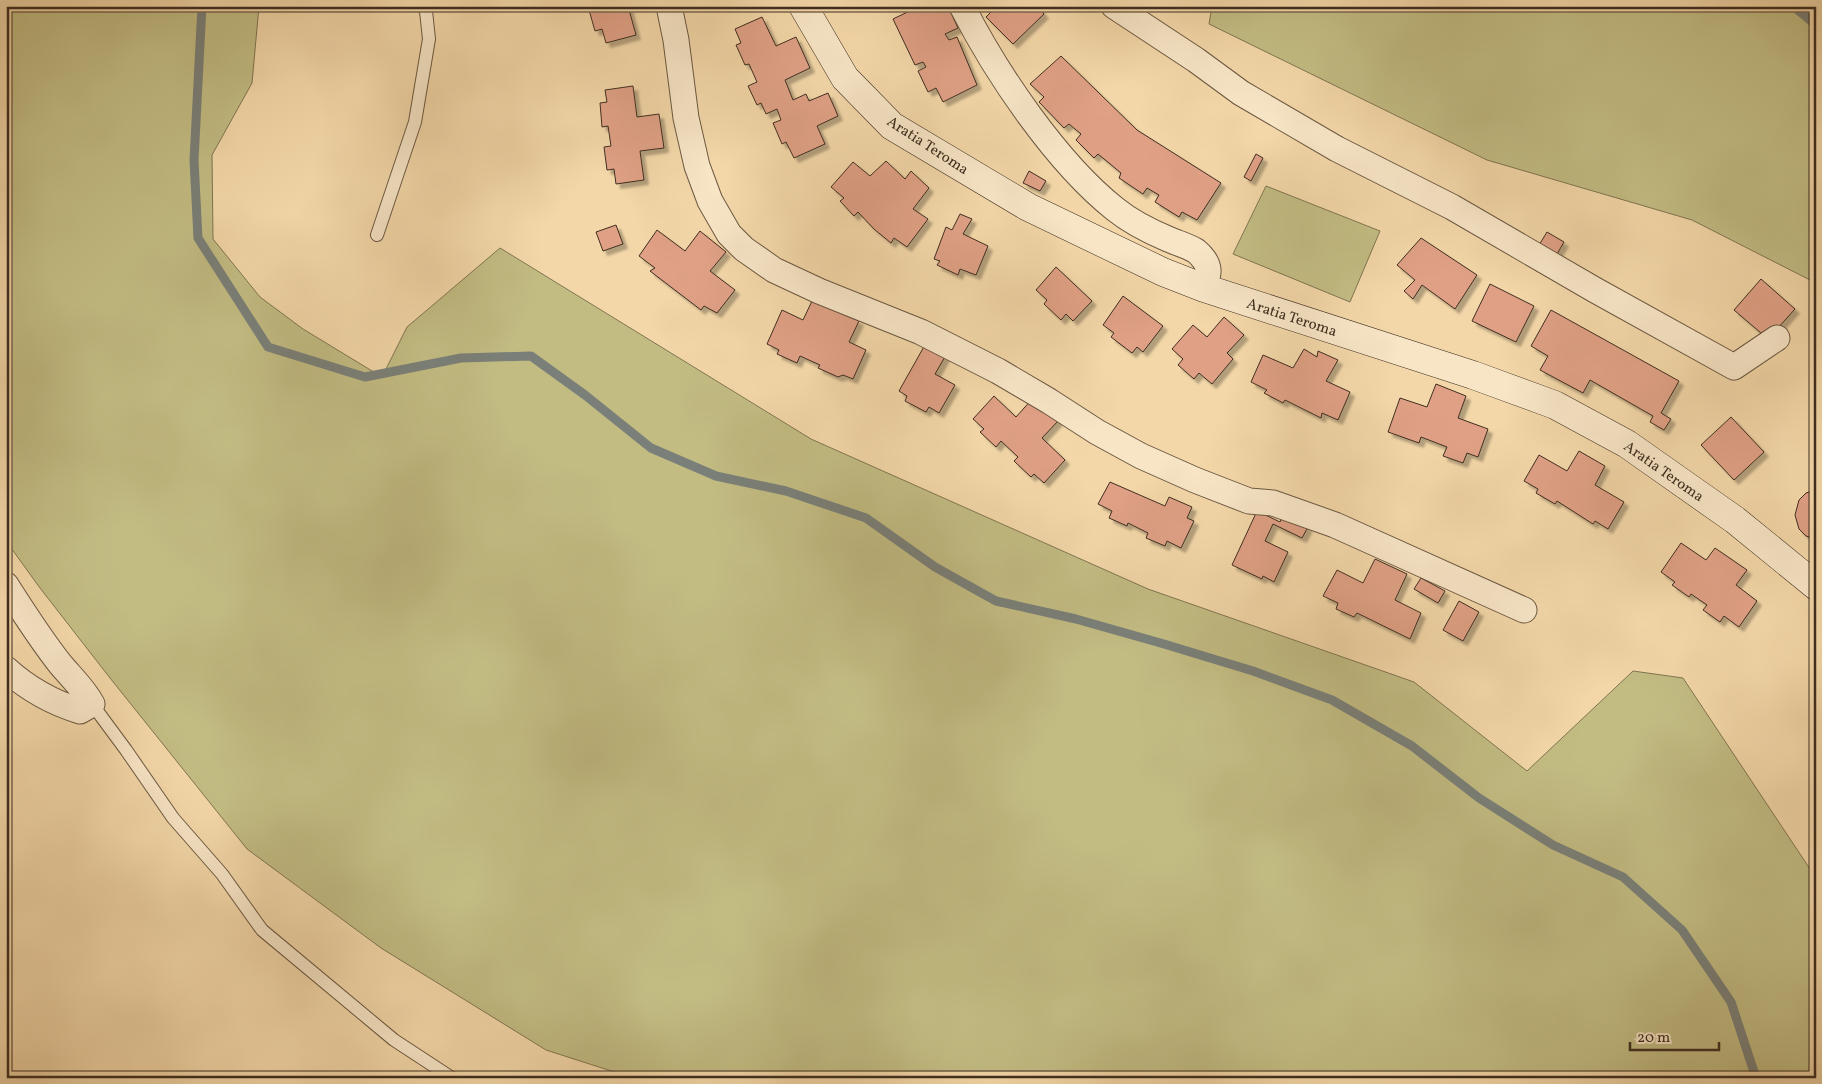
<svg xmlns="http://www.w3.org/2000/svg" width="1822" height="1084" font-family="Vollkorn,serif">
  <defs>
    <filter id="shadow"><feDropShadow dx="4.5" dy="4.5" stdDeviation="1" flood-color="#0004"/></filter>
  </defs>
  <rect width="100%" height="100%" fill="#f3d7a8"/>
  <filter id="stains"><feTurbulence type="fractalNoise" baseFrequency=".004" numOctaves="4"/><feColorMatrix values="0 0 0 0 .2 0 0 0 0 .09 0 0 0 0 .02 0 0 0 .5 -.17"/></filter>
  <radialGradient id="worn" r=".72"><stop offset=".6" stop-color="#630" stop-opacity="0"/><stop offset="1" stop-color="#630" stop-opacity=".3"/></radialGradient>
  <!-- green -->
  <path fill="#c2bc83" stroke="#807552" d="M6,6H259L252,83L212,155L213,239L260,297L303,329L382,377L407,327L500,248L811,439L1148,589L1414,682L1527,771L1633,671L1683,678L1816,878V1078H633L546,1050L381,948L247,849L110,678L40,588L6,541Z
    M1212,6H1816V283L1692,220L1487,160L1209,24Z
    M1266,186L1380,231L1350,302L1233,254Z"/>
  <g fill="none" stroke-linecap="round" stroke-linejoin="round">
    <!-- stream -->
    <path stroke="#7a8079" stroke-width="9" d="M202,6L194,160L198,238L268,347L365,377L461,358L531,356L585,395L651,448L716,476L786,491L866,518L935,567L996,601L1076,619L1164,644L1253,671L1332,700L1412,746L1479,798L1553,845L1623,877L1682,930L1731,1002L1756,1078
      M1793,6L1816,25"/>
  </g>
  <!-- building -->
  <path fill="#dfa085" stroke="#3f2e20" filter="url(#shadow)" d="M593,6H628L636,35L606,43L602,29L595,31L589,10L594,8Z
    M920,6H948L958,28L945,34L949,40L957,37L977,85L943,102L936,88L928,92L918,71L926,67L923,62L915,65L893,19Z
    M995,6H1037L1044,14L1013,44L986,17L996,7Z
    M762,17L776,46L796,37L810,68L785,80L793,100L806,94L809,101L828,93L838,116L817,126L825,144L794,158L786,142L782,144L773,123L781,120L777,109L766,114L761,103L757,105L748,86L757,82L749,64L745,65L736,45L741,43L735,29Z
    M1061,56L1137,130L1221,183L1197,220L1182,212L1179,217L1155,202L1159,195L1147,188L1143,194L1119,178L1121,173L1098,154L1094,158L1076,140L1081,134L1069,124L1064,128L1039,102L1044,97L1030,84Z
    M633,86L637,117L659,114L664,148L640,151L644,180L616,184L614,169L607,170L604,147L611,146L608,126L602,127L600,103L607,102L605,90Z
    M1256,154L1263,158L1251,181L1244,177Z
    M886,161L905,179L911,171L929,188L913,209L928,219L907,247L894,238L891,243L874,229L858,212L854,216L840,201L844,198L831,187L853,162L870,176Z
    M1029,171L1046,181L1040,191L1023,183Z
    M960,214L972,219L963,234L988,246L976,275L960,269L958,275L937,265L940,261L934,259L946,227L952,230Z
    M616,225L623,244L603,251L596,232Z
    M657,230L685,251L700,231L726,252L710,271L735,290L717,313L704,306L701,310L650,271L655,268L639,256Z
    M1547,232L1564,242L1553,261L1536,250Z
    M1421,238L1477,275L1455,309L1422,285L1413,299L1404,291L1415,280L1397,265Z
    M1056,267L1092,301L1073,321L1066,314L1061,320L1044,304L1047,300L1036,290Z
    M1761,279L1795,309L1768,339L1734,310Z
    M1490,284L1534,306L1516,342L1472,321Z
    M1123,296L1163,326L1143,352L1137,347L1132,353L1111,337L1114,333L1103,325Z
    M812,301L859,321L849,342L866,350L853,379L843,375L838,377L818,368L820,365L800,356L797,363L777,354L779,350L767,344L782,310L803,320Z
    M1551,310L1679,381L1661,413L1671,419L1664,430L1650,422L1653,416L1590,380L1583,393L1540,370L1548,356L1531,346Z
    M1224,317L1244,335L1227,353L1233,359L1212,384L1199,373L1194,379L1178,365L1183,359L1172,349L1193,325L1207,337Z
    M926,343L946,355L935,374L955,385L939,413L929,407L926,412L905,401L907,396L899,391Z
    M1304,349L1317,357L1318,351L1338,360L1326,381L1350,392L1338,420L1322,413L1321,418L1285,400L1283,403L1264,393L1267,390L1251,382L1263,355L1293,368Z
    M1436,384L1466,396L1458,418L1488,429L1478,457L1467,453L1463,463L1443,456L1447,447L1421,437L1419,443L1388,432L1400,398L1427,407Z
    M994,396L1016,417L1034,397L1059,420L1042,438L1065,460L1044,483L1034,474L1031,477L1014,461L1018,457L1001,441L996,447L980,432L984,429L973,419Z
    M1731,417L1764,452L1734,480L1701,445Z
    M1579,451L1605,466L1595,485L1624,502L1608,529L1595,521L1593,524L1557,501L1555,504L1536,493L1538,489L1524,481L1539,455L1567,471Z
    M1110,482L1165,506L1169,497L1192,507L1187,518L1194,521L1181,548L1167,541L1165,546L1146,538L1148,533L1128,523L1127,526L1109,518L1112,511L1098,504Z
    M1815,490H1816V539L1806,536L1799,529L1795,515L1799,500L1806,493Z
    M1257,511L1280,522L1283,515L1308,527L1302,538L1273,524L1265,541L1288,552L1274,582L1263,576L1262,579L1232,565Z
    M1681,543L1706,560L1715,548L1747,570L1736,585L1757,601L1739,627L1724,616L1720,622L1703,610L1707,605L1691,594L1689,597L1672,585L1675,582L1661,572Z
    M1375,559L1407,574L1395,600L1421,613L1410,639L1357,613L1354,617L1336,609L1338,603L1323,596L1337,570L1363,583Z
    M1421,578L1445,591L1438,603L1414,589Z
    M1459,601L1479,612L1463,641L1443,630Z"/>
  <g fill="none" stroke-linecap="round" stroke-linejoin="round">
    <!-- lane casing -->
    <g stroke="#6c5842" stroke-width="14">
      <path id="lane" d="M377,235L415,122L429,39L426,11L422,6
        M92,704L126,750L173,818L222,874L262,930L394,1040L452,1078"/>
    </g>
    <!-- street casing -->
    <g stroke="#6c5842" stroke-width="27">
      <path id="street" d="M669,6L676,40L686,118L697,166L710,201L729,234L744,249L774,270L819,291L921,332L998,371L1049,401L1097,432L1141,456L1195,480L1249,501L1273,503L1335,525L1524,610
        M962,6C996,73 1056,162 1115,209C1131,222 1149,231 1168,239C1177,243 1188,246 1196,251C1201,255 1208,263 1208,270C1209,275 1205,283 1204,288
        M1114,6L1196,60L1241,93L1337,149L1452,207L1595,290L1734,367L1777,338
        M6,585C24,613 41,640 61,665C72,678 84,689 92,704L80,711C51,702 28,689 6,669"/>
    </g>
    <!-- secondary casing -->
    <g stroke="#3f2e20" stroke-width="29">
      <path id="secondary" d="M803,6L845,78L892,126L1028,207L1163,272L1204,288L1473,375L1555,405L1627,444L1735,520L1816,586"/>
    </g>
    <!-- lane -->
    <use href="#lane" stroke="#f7e5c6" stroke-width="12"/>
    <!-- street -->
    <use href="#street" stroke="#f7e5c6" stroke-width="25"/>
    <!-- secondary -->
    <use href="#secondary" stroke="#f7e5c6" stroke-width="28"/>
  </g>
  <g text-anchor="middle" stroke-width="5" stroke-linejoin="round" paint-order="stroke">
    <!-- street labels -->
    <g font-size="15" fill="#3f2e20" stroke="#f7e5c6">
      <text transform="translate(928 145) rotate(33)" y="5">Aratia Teroma</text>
      <text transform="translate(1292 317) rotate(18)" y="5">Aratia Teroma</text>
      <text transform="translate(1664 471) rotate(35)" y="5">Aratia Teroma</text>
    </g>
  </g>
  <!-- margin -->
  <rect width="1822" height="1084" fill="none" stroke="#f3d7a8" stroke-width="25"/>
  <rect x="8" y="8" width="1807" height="1069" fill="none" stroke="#3f2e20" stroke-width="2.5"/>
  <rect x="12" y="12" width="1797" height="1059" fill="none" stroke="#3f2e20"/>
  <!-- scale -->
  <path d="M1630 1042v8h89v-8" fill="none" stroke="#3f2e20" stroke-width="2.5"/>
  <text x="1637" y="1042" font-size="15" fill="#3f2e20" stroke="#f7e5c6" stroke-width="4" paint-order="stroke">20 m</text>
  <rect width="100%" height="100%" filter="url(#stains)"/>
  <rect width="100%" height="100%" fill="url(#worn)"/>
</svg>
